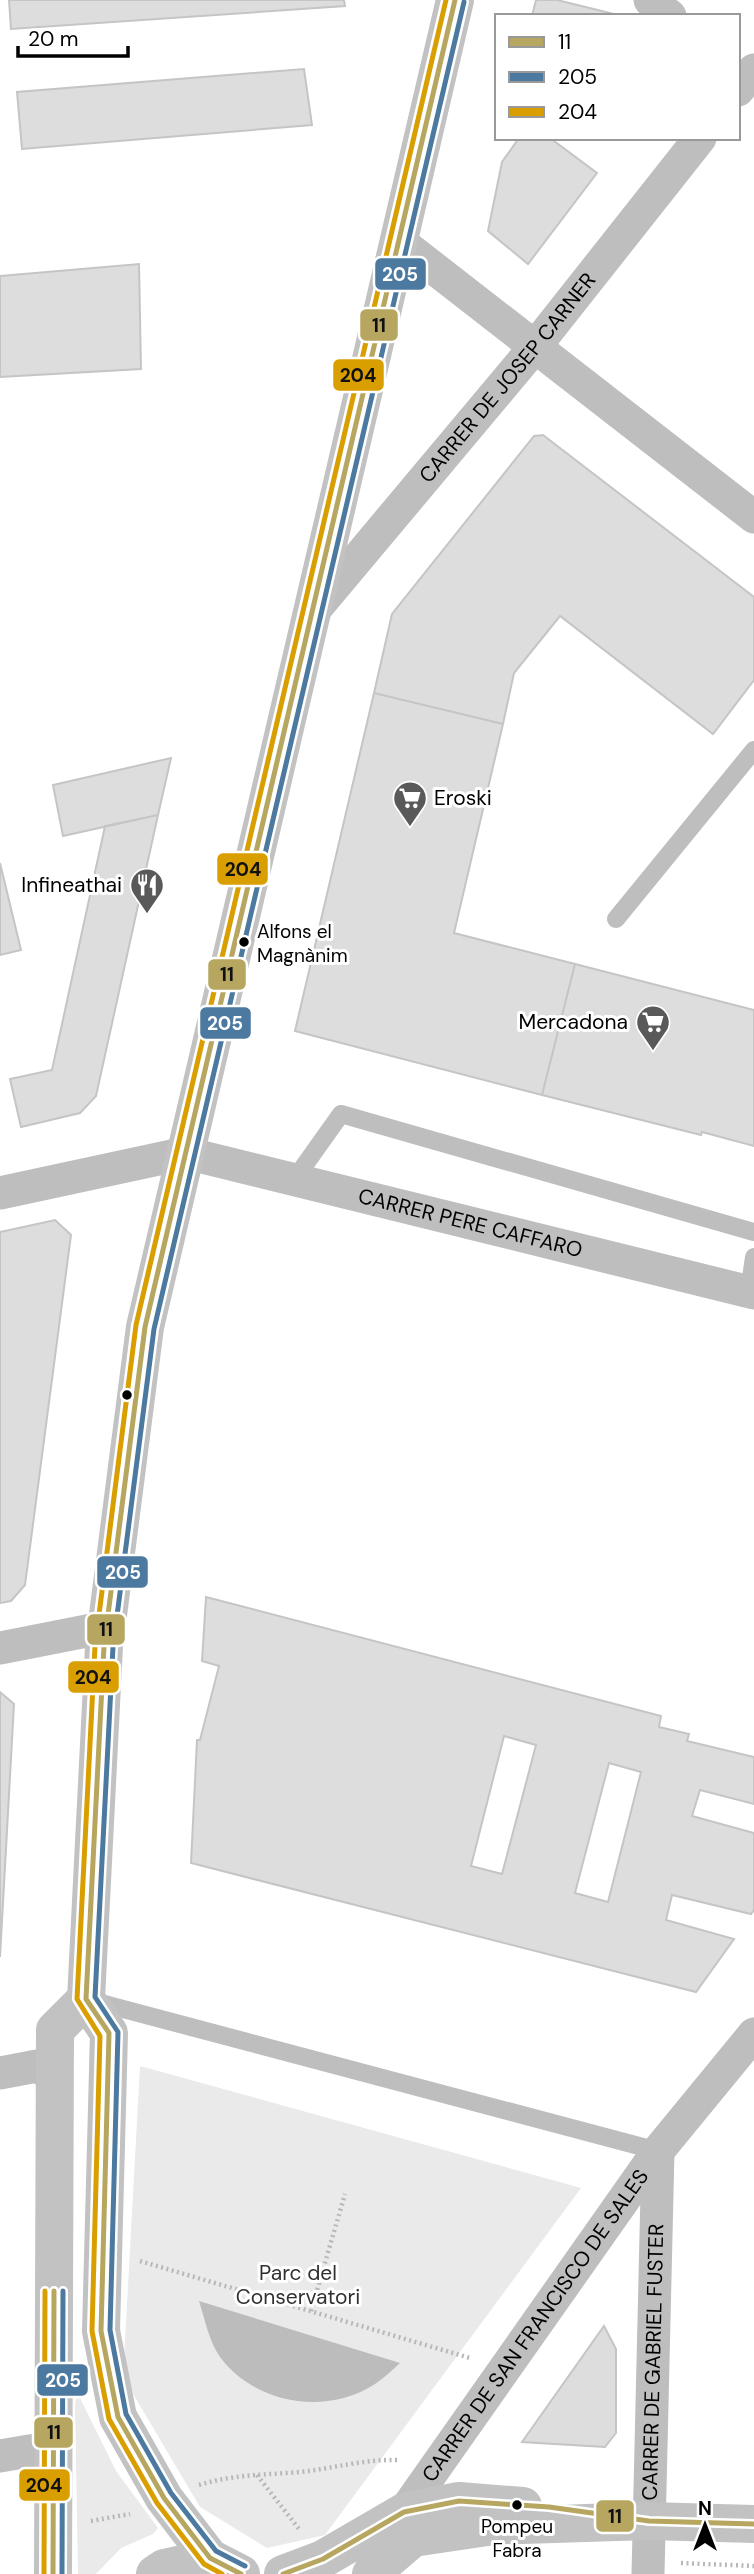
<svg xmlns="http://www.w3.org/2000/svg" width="754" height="2574" font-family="'DM Sans',sans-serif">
  <rect width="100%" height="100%" fill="#fff"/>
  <!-- green -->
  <path fill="#eaeaea" d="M140,2066L581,2188L325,2535L267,2548L200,2507L123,2377Z
    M80,2398L116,2471L158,2528L153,2534L121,2548L96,2574H78L75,2406L76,2399Z"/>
  <!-- water -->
  <path fill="#bcbcbc" d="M199,2301L400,2363C392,2370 384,2378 375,2384C326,2416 255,2404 220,2357C209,2341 205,2320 199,2301Z"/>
  <!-- building -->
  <path fill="#ddd" stroke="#c5c5c5" stroke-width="2" fill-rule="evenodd" d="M9,0H344L345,6L11,29Z
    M536,0H557L614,14L532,16Z
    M304,69L312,125L22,149L17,92Z
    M519,138H550L597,173L528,264L488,231L502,162Z
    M139,264L141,369L0,377V276Z
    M543,435L754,597V680L713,734L560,616L514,673L503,724L374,693L392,614L534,436Z
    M374,693L503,724L454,933L575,964L542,1095L295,1031Z
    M171,758L158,815L63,836L53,785Z
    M158,815L96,1096L80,1113L21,1127L10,1079L52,1070L105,826Z
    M0,863L21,950L0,955Z
    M575,964L754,1010V1146L702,1132L701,1135L542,1095Z
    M55,1220L71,1235L25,1585L11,1601L0,1603V1232Z
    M206,1597L661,1716L659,1727L689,1734L687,1741L754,1757V1804L700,1790L692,1816L754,1833V1910L751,1914L672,1895L666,1920L734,1939L696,1992L191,1863L197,1740H200L219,1666L202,1661ZM504,1736L536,1745L502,1874L471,1866ZM609,1763L641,1772L608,1902L575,1893Z
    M0,1692L14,1704L0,1957Z
    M604,2326L616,2349V2433L605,2447L522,2442Z"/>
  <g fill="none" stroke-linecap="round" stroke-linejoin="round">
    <!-- path -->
    <path stroke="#b8b8b8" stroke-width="4.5" stroke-dasharray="2 3.5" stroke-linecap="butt" d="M140,2261L470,2358
      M311,2311L345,2194
      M257,2475L299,2529
      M199,2485C234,2474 266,2475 301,2472C334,2468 366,2459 398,2460
      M91,2521L130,2514
      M681,2563L754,2566"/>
    <!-- lane -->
    <path stroke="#bebebe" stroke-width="18" d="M616,919L754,750
      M294,1180L341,1114L754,1232
      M749,1292L754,1257
      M93,2001L658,2151"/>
    <!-- street -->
    <g stroke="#bebebe" stroke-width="33">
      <path d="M650,0L670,16"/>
      <path d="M738,90L754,70"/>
      <path d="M399,241L754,517"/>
      <path id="s1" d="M312,613L534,348L700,138"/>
      <path id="s2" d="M0,1193L186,1153L754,1293"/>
      <path d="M0,1648L107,1627"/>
      <path d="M0,2073L37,2066L55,2077"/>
      <path d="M0,2456L53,2447"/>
      <path id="s3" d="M404,2512L658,2151L754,2034"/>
      <path id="s4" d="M648,2574L658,2151"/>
    </g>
    <!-- secondary -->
    <path stroke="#c2c2c2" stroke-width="38" d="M210,2558L164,2498L118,2417L101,2331L109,2033L86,1999L104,1646L145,1327L455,0
      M53,2574L55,2030L86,1999
      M155,2574L164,2568L210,2558L241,2574
      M283,2574L323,2559L404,2512L459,2501L523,2506
      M371,2574L413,2538L494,2526L649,2521L754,2524"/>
    <!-- bus-1 casing -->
    <g stroke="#fff" stroke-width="10">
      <path id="bus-1" d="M53,2574L54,2291
        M241,2574L210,2558L164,2498L118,2417L101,2331L109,2033L86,1999L104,1646L145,1327L455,0
        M283,2574L323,2559L404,2512L459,2501L549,2507L649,2521L754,2524"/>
    </g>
    <!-- bus-2 casing -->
    <g stroke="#fff" stroke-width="10">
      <path id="bus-2" d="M245,2566L216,2551L171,2493L126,2414L110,2330L118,2032L95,1997L113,1647L154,1329L464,2
        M62,2574L63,2291"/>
    </g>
    <!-- bus-3 casing -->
    <g stroke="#fff" stroke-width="10">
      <path id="bus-3" d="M44,2574L45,2291
        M222,2574L204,2564L157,2503L109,2419L92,2331L100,2036L77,1999L95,1646L136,1325L446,0"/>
    </g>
    <!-- bus-1 -->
    <use href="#bus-1" stroke="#b6a660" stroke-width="5"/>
    <!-- bus-2 -->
    <use href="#bus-2" stroke="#4b799f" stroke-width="5"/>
    <!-- bus-3 -->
    <use href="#bus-3" stroke="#d99e00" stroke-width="5"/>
  </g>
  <!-- icons -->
  <defs>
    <g id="supermarket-pin" transform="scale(1.75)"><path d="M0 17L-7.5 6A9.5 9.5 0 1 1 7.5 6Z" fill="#595959" stroke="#fff"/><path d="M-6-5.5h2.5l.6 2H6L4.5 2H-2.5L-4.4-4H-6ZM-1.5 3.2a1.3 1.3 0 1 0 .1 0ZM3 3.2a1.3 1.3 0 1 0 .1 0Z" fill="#fff"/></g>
    <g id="restaurant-pin" transform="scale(1.75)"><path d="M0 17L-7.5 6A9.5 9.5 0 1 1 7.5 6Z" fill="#595959" stroke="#fff"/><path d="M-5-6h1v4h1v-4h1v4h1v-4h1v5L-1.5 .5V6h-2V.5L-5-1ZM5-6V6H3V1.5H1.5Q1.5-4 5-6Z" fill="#fff"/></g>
  </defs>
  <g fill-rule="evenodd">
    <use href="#supermarket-pin" x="410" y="798"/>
    <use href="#restaurant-pin" x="147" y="885"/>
    <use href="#supermarket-pin" x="653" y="1022"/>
  </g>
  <!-- markers -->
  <g fill="#000" stroke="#fff" stroke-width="2.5">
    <circle cx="244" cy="942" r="6"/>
    <circle cx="127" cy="1395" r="6"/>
    <circle cx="517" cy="2505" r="6"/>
  </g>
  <g text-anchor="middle" stroke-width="6" stroke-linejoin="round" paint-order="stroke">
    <!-- bus labels -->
    <g font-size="19" fill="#000" stroke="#fff" text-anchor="start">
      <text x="257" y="938">Alfons el<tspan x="257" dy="24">Magnànim</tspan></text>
      <text x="517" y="2533" text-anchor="middle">Pompeu<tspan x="517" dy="24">Fabra</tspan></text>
    </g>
    <!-- street labels -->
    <g font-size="21" fill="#000" stroke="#fff">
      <text dy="7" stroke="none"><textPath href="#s1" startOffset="306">CARRER DE JOSEP CARNER</textPath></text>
      <text dy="7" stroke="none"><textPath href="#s2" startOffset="483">CARRER PERE CAFFARO</textPath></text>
      <text dy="7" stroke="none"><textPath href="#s3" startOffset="228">CARRER DE SAN FRANCISCO DE SALES</textPath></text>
      <text dy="7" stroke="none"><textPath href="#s4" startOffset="212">CARRER DE GABRIEL FUSTER</textPath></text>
    </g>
    <!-- poi labels -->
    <g font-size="21" fill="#000" stroke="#fff" text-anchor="end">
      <text x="434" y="805" text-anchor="start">Eroski</text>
      <text x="122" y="892">Infineathai</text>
      <text x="628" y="1029">Mercadona</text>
    </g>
    <!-- park labels -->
    <g font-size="21" fill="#303030" stroke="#fff">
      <text x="298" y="2280">Parc del<tspan x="298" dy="24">Conservatori</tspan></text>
    </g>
  </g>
  <g stroke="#fff" stroke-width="2.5">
    <rect x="374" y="257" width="53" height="34" rx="7" fill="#4b799f"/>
    <rect x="359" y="308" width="40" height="34" rx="7" fill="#b6a660"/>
    <rect x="332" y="358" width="53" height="34" rx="7" fill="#d99e00"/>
    <rect x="216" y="852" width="53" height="34" rx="7" fill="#d99e00"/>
    <rect x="207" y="958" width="40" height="33" rx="7" fill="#b6a660"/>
    <rect x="199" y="1006" width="53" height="34" rx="7" fill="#4b799f"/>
    <rect x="96" y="1555" width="53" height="34" rx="7" fill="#4b799f"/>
    <rect x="86" y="1613" width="40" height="33" rx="7" fill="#b6a660"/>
    <rect x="67" y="1660" width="53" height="34" rx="7" fill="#d99e00"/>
    <rect x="36" y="2363" width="53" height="34" rx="7" fill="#4b799f"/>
    <rect x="33" y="2416" width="41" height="33" rx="7" fill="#b6a660"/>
    <rect x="18" y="2468" width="53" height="34" rx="7" fill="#d99e00"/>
    <rect x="595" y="2499" width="40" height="34" rx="7" fill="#b6a660"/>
  </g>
  <g font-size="19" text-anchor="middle" font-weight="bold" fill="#fff">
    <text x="400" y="281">205</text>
    <text x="225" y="1030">205</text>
    <text x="123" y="1579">205</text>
    <text x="63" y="2387">205</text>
  </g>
  <g font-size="19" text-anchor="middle" font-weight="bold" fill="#111">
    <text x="379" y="332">11</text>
    <text x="358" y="382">204</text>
    <text x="243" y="876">204</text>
    <text x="227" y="981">11</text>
    <text x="106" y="1636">11</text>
    <text x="93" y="1684">204</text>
    <text x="54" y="2439">11</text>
    <text x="44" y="2492">204</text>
    <text x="615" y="2523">11</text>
  </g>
  <!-- legend -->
  <rect x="495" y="14" width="245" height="126" fill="#ffffff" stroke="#999999" stroke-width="2"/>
  <rect x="509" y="37" width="35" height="10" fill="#b6a660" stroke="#999999" stroke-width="2"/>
  <text x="558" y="49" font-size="21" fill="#000000">11</text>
  <rect x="509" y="72" width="35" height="10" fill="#4b799f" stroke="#999999" stroke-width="2"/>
  <text x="558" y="84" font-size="21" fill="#000000">205</text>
  <rect x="509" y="107" width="35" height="10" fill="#d99e00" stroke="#999999" stroke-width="2"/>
  <text x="558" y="119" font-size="21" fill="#000000">204</text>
  <!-- north arrow -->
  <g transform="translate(705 2525)" stroke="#ffffff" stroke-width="5" paint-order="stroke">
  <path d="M0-5L12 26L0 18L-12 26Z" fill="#000000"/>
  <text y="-10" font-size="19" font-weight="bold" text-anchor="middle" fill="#000000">N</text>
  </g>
  <!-- scale -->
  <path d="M18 46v10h110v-10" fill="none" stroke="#000000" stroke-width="3.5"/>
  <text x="28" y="46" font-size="21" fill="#000000" stroke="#ffffff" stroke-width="5" paint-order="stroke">20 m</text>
</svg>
